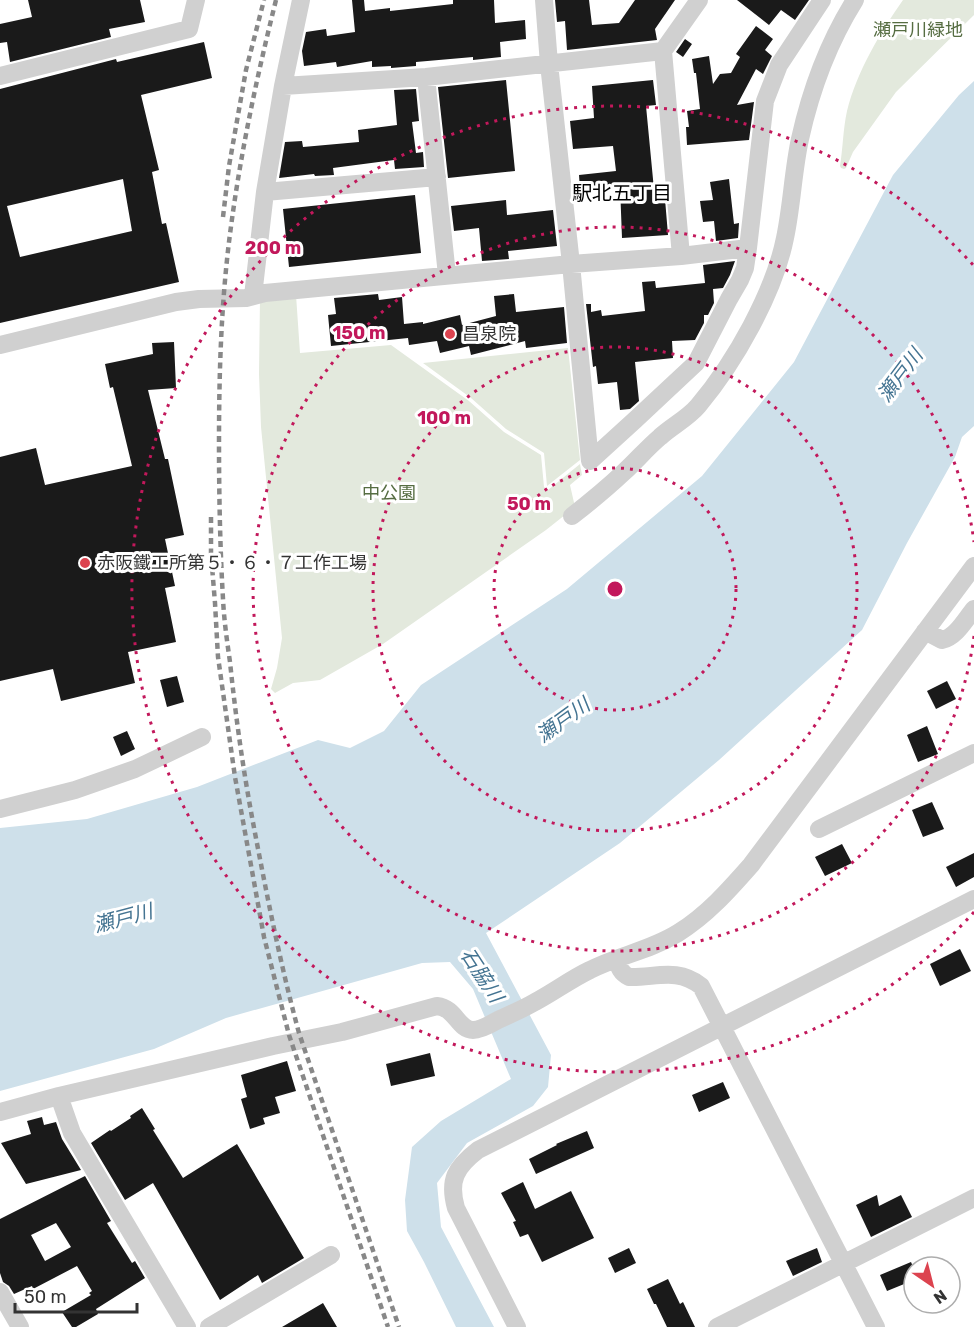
<svg xmlns="http://www.w3.org/2000/svg" width="974" height="1327" font-family="Rubik,'Noto Sans JP',sans-serif">
  <rect width="100%" height="100%" fill="#fff"/>
  <!-- green -->
  <path fill="#e3e9dd" d="M903,0H974V15L896,92L853,152L846,168L844,169L841,168L840,166C843,148 843,129 847,111C857,71 880,33 903,0Z
    M296,295L300,353L391,345L469,401L504,432L541,455L544,487L548,490L580,464L582,475L570,485L575,507L546,530L383,644L320,680L293,683L275,693L271,689L277,668L282,638L261,427L259,374L260,298Z
    M568,348L580,460L547,486L544,453L506,429L471,398L423,363Z"/>
  <!-- water -->
  <path fill="#cee0ea" d="M974,81V426L962,437L955,457L907,543L862,630L719,760L620,843L486,933L551,1055L548,1087L533,1106L467,1143L437,1183L441,1227L494,1327H456L424,1262L407,1231L405,1200L412,1147L441,1121L511,1079L473,989L450,962L422,963L226,1018L154,1049L0,1091V828L87,819L197,787L318,740L350,748L384,731L421,685L567,589L702,476L794,362L893,175L959,95Z"/>
  <!-- building -->
  <path fill="#1a1a1a" fill-rule="evenodd" d="M28,0H140L145,22L109,29L111,37L10,62L7,42L0,43V24L32,17Z
    M352,0H364L365,11L390,8V11L453,4V0H494L495,23L525,20L526,39L500,42L501,57L473,60V57L416,62V66L391,68V66L372,67V61L337,67L336,62L304,66L302,51L306,32L326,29L327,36L355,32Z
    M555,0H589L592,25L619,23L635,0H675L655,29L657,40L567,50L565,21L557,22Z
    M737,0H809L795,20L781,10L769,25Z
    M756,26L773,39L765,50L772,56L763,74L756,69L737,105L754,102L749,140L687,145L686,127H689L687,111L700,109L696,73H694L692,59L709,56L713,84L720,74L731,73L740,57L736,54Z
    M685,39L692,44L683,57L676,52Z
    M204,42L212,78L141,95L159,170L152,172L162,224L166,223L179,282L0,323V89L116,59L117,62ZM123,179L132,231L20,257L7,206Z
    M506,80L515,171L448,178L438,87Z
    M653,80L656,105L646,106L655,200L665,199L668,235L622,238L620,186L580,190L579,175L616,171L613,146L573,149L570,121L594,118L592,86Z
    M416,89L419,121L412,122L416,153L423,152L424,167L395,169L394,160L333,168L334,175L315,176L314,174L279,178L285,142L302,141L303,147L359,142L358,130L397,125L394,90Z
    M729,179L734,224L739,223L738,238L716,241L714,221L703,222L700,201L713,200L710,182Z
    M415,195L421,253L289,267L283,209Z
    M506,200L507,215L553,210L557,246L508,251L509,259L482,261L479,228L454,231L451,206Z
    M735,261L730,275L723,288L713,289L714,303L708,315H704V323L695,340L672,341L673,358L635,362L639,401L630,409L620,410L617,382L598,384L596,366L593,367L586,304H591V312L601,310L602,316L645,311L642,282L655,281L656,288L705,283L703,265Z
    M378,294L379,300L402,297L404,324L423,322V324L460,315L462,325L496,316L494,296L514,294L516,312L564,307L567,343L526,348L525,341L471,355L469,346L440,353L437,341L409,345L408,338L331,346L328,315L336,314L334,298Z
    M174,342L176,388L148,390L165,459H168L184,535L165,539L175,586L165,588L176,642L128,652L135,683L61,701L53,669L0,681V457L36,448L45,485L132,466L113,387L110,388L105,364L153,354L152,343Z
    M177,676L184,702L167,707L160,680Z
    M947,681L956,699L936,709L927,691Z
    M927,726L938,754L918,762L907,735Z
    M127,731L135,749L121,756L113,737Z
    M932,802L944,829L923,837L912,810Z
    M842,844L852,863L825,876L815,857Z
    M974,853V877L956,887L946,867Z
    M960,949L971,971L940,986L930,964Z
    M430,1053L435,1076L391,1086L386,1064Z
    M287,1061L296,1091L275,1097L280,1113L263,1118L265,1124L250,1129L241,1099L247,1097L241,1075Z
    M723,1082L730,1098L699,1112L692,1095Z
    M142,1108L155,1129L153,1130L183,1178L237,1144L304,1258L262,1283L258,1275L220,1300L153,1183L125,1200L91,1143L110,1130L111,1131L131,1118L130,1116Z
    M42,1117L44,1125L56,1122L62,1139L81,1170L26,1184L1,1143L31,1134L27,1121Z
    M587,1131L594,1148L536,1174L529,1159L557,1145L556,1144Z
    M85,1176L111,1221L107,1223L132,1263L135,1261L145,1278L96,1309L98,1314L76,1327H72L62,1312L91,1295L89,1293L92,1291L77,1266L33,1289L32,1286L14,1294L9,1286L3,1282L0,1273V1219ZM56,1223L71,1247L45,1261L31,1235Z
    M523,1182L535,1209L571,1191L594,1238L542,1262L528,1234L520,1237L513,1222L516,1221L501,1193Z
    M877,1195L879,1206L901,1195L912,1217L871,1237L856,1205Z
    M629,1248L636,1263L615,1273L608,1258Z
    M817,1248L822,1262L793,1276L786,1261Z
    M911,1262L914,1269V1280L887,1291L880,1275Z
    M668,1279L680,1304L683,1302L695,1327H667L656,1304H654L647,1289Z
    M323,1303L337,1327H282Z"/>
  <g fill="none" stroke-linecap="round" stroke-linejoin="round">
    <!-- minor -->
    <path stroke="#d0d0d0" stroke-width="18" d="M544,0L549,64L571,264L590,461L635,420L696,363L729,299L740,280L745,268L748,248L765,101L779,65L822,0
      M0,76L189,29L196,0
      M426,77L447,275
      M283,86L426,77L663,51
      M265,192L437,177
      M681,256L663,51L699,0
      M253,296L265,192L283,86L301,0
      M0,345L176,302L199,299L246,298L265,293L571,264L681,256L748,248
      M572,516C590,502 607,488 624,472C636,461 647,448 660,437C672,426 688,418 698,406C735,362 774,293 785,238C792,205 793,171 800,139C811,89 828,43 855,0
      M925,631L942,640C956,637 965,620 974,609
      M0,809L75,790L135,769L202,737
      M819,829L974,753
      M617,959C619,968 621,973 629,977C655,978 677,967 701,986L876,1327
      M59,1096L72,1133L187,1327
      M0,1112L59,1096L273,1046L342,1032L437,1006C456,1008 458,1030 473,1030C481,1030 491,1024 498,1020C511,1014 523,1009 535,1002C554,992 571,979 590,970C619,955 649,951 678,933C707,915 729,890 751,865L974,566
      M0,1292L20,1327
      M209,1327L331,1255
      M517,1327L456,1208C448,1180 456,1167 478,1150L974,899
      M717,1327L974,1198"/>
    <!-- rail -->
    <path stroke="#888" stroke-width="4.5" stroke-dasharray="6 4.5" stroke-linecap="butt" d="M276,0C256,80 239,160 229,242C221,308 219,375 219,442C219,494 220,547 223,599C224,620 227,641 230,662C236,720 244,776 255,833C268,901 281,967 299,1033L399,1327
      M223,217L229,166L246,70L264,0
      M211,517V554L215,603L218,657L235,777L264,937L289,1035L388,1327"/>
  </g>
  <!-- distance rings -->
  <g fill="none" stroke="#c2185b" stroke-width="3" stroke-dasharray="3 6">
    <circle cx="615" cy="589" r="121"/>
    <circle cx="615" cy="589" r="242"/>
    <path d="M974 636A362 362 0 1 1 974 542"/>
    <path d="M974 912A483 483 0 1 1 974 266"/>
  </g>
  <!-- markers -->
  <g fill="#dc434f" stroke="#fff" stroke-width="2">
    <circle cx="450" cy="334" r="6"/>
    <circle cx="85" cy="563" r="6"/>
  </g>
  <g text-anchor="middle" stroke-width="6" stroke-linejoin="round" paint-order="stroke">
    <!-- park labels -->
    <g font-size="18" fill="#566d42" stroke="#fff">
      <text x="918" y="36">瀬戸川緑地</text>
      <text x="389" y="499">中公園</text>
    </g>
    <!-- poi labels -->
    <g font-size="18" fill="#333" stroke="#fff" text-anchor="start">
      <text x="462" y="340">昌泉院</text>
      <text x="97" y="569">赤阪鐵工所第５・６・７工作工場</text>
    </g>
    <!-- neighbourhood labels -->
    <g font-size="20" fill="#000" stroke="#fff">
      <text x="622" y="200">駅北五丁目</text>
    </g>
    <!-- water labels -->
    <g font-size="20" font-style="italic" fill="#447492" stroke="#fff">
      <text transform="translate(900 375) rotate(-53)" y="7">瀬戸川</text>
      <text transform="translate(563 720) rotate(-36)" y="7">瀬戸川</text>
      <text transform="translate(123 918) rotate(-15)" y="7">瀬戸川</text>
      <text transform="translate(482 975) rotate(57)" y="7">石脇川</text>
    </g>
  </g>
  <circle cx="615" cy="589" r="9" fill="#c2185b" stroke="#fff" stroke-width="3"/>
  <g font-size="18" text-anchor="middle" font-weight="bold" fill="#c2185b" stroke="#fff" stroke-width="6" stroke-linejoin="round" paint-order="stroke">
    <text x="273" y="254">200 m</text>
    <text x="359" y="339">150 m</text>
    <text x="444" y="424">100 m</text>
    <text x="529" y="510">50 m</text>
  </g>
  <!-- north arrow -->
  <g transform="translate(932 1285) rotate(145)"><circle r="28" fill="#ffffff" stroke="#adadad" stroke-width="1.5"/>
  <path d="M0-4.5L10 22L0 15L-10 22Z" fill="#dc434f"/>
  <text y="-9" font-size="16" font-weight="bold" text-anchor="middle" fill="#333333">N</text>
  </g>
  <!-- scale -->
  <path d="M15 1303v9h122v-9" fill="none" stroke="#333333" stroke-width="3"/>
  <text x="24" y="1303" font-size="18" fill="#333333" stroke="#ffffff" stroke-width="4.5" paint-order="stroke">50 m</text>
</svg>
